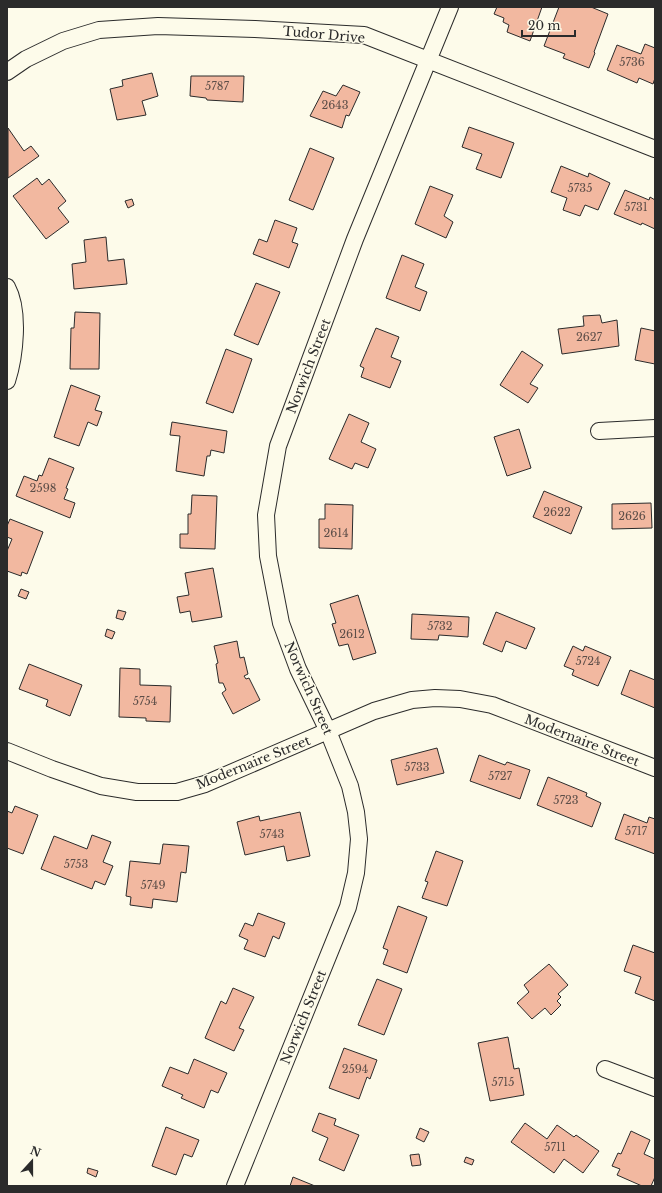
<svg xmlns="http://www.w3.org/2000/svg" width="662" height="1193" font-family="'Libre Baskerville',serif">
  <rect width="100%" height="100%" fill="#fdfbea"/>
  <!-- building -->
  <path fill="#f2b8a0" stroke="#2b2b2b" d="M497,7H542L530,41L507,32L509,25L503,22L504,18L494,14Z
    M559,7H591L608,14L594,52L595,53L589,68L563,58L565,54L544,46Z
    M645,44L655,48V78L653,84L639,78L637,83L607,70L617,45L641,54Z
    M152,73L158,96L142,101L146,115L117,120L110,89L123,86L122,80Z
    M191,76H244L243,102L207,100L206,98L190,96Z
    M343,85L360,92L349,116L346,115L342,128L310,116L323,91L336,96Z
    M469,127L514,143L501,178L476,169L482,154L462,147Z
    M8,128L24,151L31,146L39,156L8,178Z
    M310,148L334,158L313,210L289,200Z
    M561,166L588,177L589,173L610,183L598,210L585,205L580,216L563,210L567,198L551,192Z
    M37,178L42,185L49,179L66,201L58,208L69,222L46,239L13,196Z
    M430,186L453,195L444,216L453,222L446,238L415,224Z
    M625,190L649,200L650,197L655,200V229L642,223L641,225L614,214Z
    M132,199L134,205L128,208L125,201Z
    M275,220L297,228L292,242L298,244L289,268L253,254L259,239L267,242Z
    M106,237L108,261L124,259L127,284L74,289L72,264L86,262L84,240Z
    M402,255L424,264L415,287L427,292L420,311L386,298Z
    M256,283L280,292L258,345L234,335Z
    M75,312L100,313L99,369H70L71,328H74Z
    M600,315L602,323L617,320L619,346L562,354L558,329L584,326L583,316Z
    M376,328L399,337L391,357L401,361L390,388L361,377L364,368L360,366Z
    M641,328L655,331V364L635,360Z
    M226,349L252,359L233,413L206,403Z
    M522,351L543,365L530,384L538,388L528,403L500,385Z
    M71,385L100,396L95,410L102,412L97,426L88,422L79,446L54,437Z
    M349,414L369,423L361,442L376,449L368,468L355,463L352,469L329,459Z
    M172,422L227,431L224,453L211,450L210,456H207L204,476L176,471L180,436L170,435Z
    M519,429L531,468L507,476L494,437Z
    M49,458L74,468L66,488L68,489L64,499L75,503L70,518L16,496L24,476L37,481L39,475L42,476Z
    M544,491L582,507L571,534L533,517Z
    M192,495L217,496L215,549L180,548V534H188V514H191Z
    M651,503L652,528L612,529V504Z
    M325,504L353,505L352,549L319,548V519H325Z
    M10,519L43,532L27,574L22,572L21,576L7,571V551L12,539L7,537V526Z
    M213,568L222,617L192,622L190,611L180,613L177,597L189,595L185,573Z
    M21,589L29,592L26,599L18,596Z
    M358,595L376,653L353,660L348,644L339,646L332,624L336,623L330,604Z
    M118,610L126,612L123,620L116,618Z
    M496,612L535,628L526,649L506,641L502,652L483,644Z
    M412,614L469,617L468,637L439,635L438,640L411,639Z
    M107,629L115,632L112,639L105,636Z
    M237,641L240,658L244,657L248,674L244,676L246,679L249,678L260,700L233,714L222,693L226,690L223,683H219L216,664L218,663L214,646Z
    M573,646L583,651L585,646L611,657L598,686L572,675L574,670L564,666Z
    M29,664L82,685L70,716L46,706L48,700L19,689Z
    M120,668L140,669V685L171,686L170,722L146,721V718L119,717Z
    M630,670L655,680V708L621,694Z
    M437,748L444,773L397,785L391,760Z
    M479,755L505,765L507,762L530,770L520,799L470,781Z
    M548,777L587,793L586,796L601,803L592,827L537,805Z
    M15,806L38,815L23,854L7,848V811L12,813Z
    M300,812L310,856L287,861L284,846L245,855L237,822L259,816L260,821Z
    M624,814L647,823L649,817L655,819V854L615,839Z
    M92,835L111,842L103,862L113,866L105,885L95,881L92,889L41,869L54,836L87,849Z
    M163,844L189,846L186,873L181,872L177,902L153,899L152,908L130,905L131,897L126,896L130,861L160,864Z
    M436,851L463,861L447,906L422,898L428,882L425,881Z
    M398,906L427,917L407,973L383,964L388,950L383,948Z
    M258,913L285,923L279,939L273,936L265,957L244,949L248,940L239,936L245,923L253,926Z
    M633,945L655,953V1001L635,993L641,977L624,971Z
    M549,964L568,985L558,994L561,997L557,1001L561,1005L551,1015L545,1008L532,1019L517,1003L529,992L524,985Z
    M377,979L402,989L384,1035L358,1025Z
    M233,988L254,997L239,1028L244,1030L234,1051L205,1038L221,1001L226,1004Z
    M508,1037L514,1069L519,1068L524,1095L490,1101L478,1043Z
    M344,1048L377,1060L370,1079L367,1077L359,1099L329,1088Z
    M194,1059L227,1073L218,1093L211,1090L204,1108L181,1098L183,1095L162,1086L170,1067L188,1074Z
    M319,1113L336,1119L334,1125L359,1135L344,1171L319,1160L328,1138L312,1131Z
    M525,1123L547,1139L557,1125L574,1137L576,1135L599,1151L583,1173L564,1159L554,1173L511,1142Z
    M166,1127L199,1140L192,1157L184,1154L176,1175L152,1166Z
    M420,1128L429,1132L424,1142L416,1138Z
    M631,1131L650,1140L644,1154L655,1159V1177L651,1186H642L617,1175L620,1169L612,1166L618,1153L621,1154Z
    M419,1154L421,1165L412,1166L410,1155Z
    M466,1157L474,1160L472,1165L464,1162Z
    M88,1168L98,1171L96,1177L87,1173Z
    M293,1177L315,1186H290Z"/>
  <g fill="none" stroke-linecap="round" stroke-linejoin="round">
    <!-- street casing -->
    <g stroke="#2b2b2b" stroke-width="18">
      <path id="street" d="M7,72L26,59L63,41L99,30L158,26L255,29L364,35L655,149
        M7,287C20,311 15,356 7,381
        M599,431L655,428
        M7,751L52,769L101,786L137,792H177L205,784L374,711L412,700L435,698L460,699L492,705L655,768
        M605,1069L655,1088
        M235,1186L348,907L356,873L359,839L356,812L350,786L328,731L298,669L281,623L268,556L266,515L278,446L355,239L450,7"/>
    </g>
    <!-- street -->
    <use href="#street" stroke="#fdfbea" stroke-width="16"/>
  </g>
  <g text-anchor="middle" stroke-width="3" stroke-linejoin="round" paint-order="stroke">
    <!-- number labels -->
    <g font-size="11" fill="#5d4e48">
      <text x="632" y="66">5736</text>
      <text x="217" y="90">5787</text>
      <text x="335" y="109">2643</text>
      <text x="580" y="192">5735</text>
      <text x="636" y="211">5731</text>
      <text x="589" y="341">2627</text>
      <text x="43" y="492">2598</text>
      <text x="557" y="516">2622</text>
      <text x="632" y="520">2626</text>
      <text x="336" y="537">2614</text>
      <text x="440" y="630">5732</text>
      <text x="352" y="638">2612</text>
      <text x="588" y="665">5724</text>
      <text x="145" y="705">5754</text>
      <text x="417" y="771">5733</text>
      <text x="500" y="780">5727</text>
      <text x="566" y="804">5723</text>
      <text x="636" y="835">5717</text>
      <text x="272" y="838">5743</text>
      <text x="76" y="868">5753</text>
      <text x="153" y="889">5749</text>
      <text x="355" y="1073">2594</text>
      <text x="503" y="1086">5715</text>
      <text x="555" y="1151">5711</text>
    </g>
    <!-- street labels -->
    <g font-size="13" fill="#2b2b2b" stroke="#fdfbea">
      <text transform="translate(324 34) rotate(5)" y="5">Tudor Drive</text>
      <text transform="translate(308 366) rotate(-69)" y="5">Norwich Street</text>
      <text transform="translate(309 688) rotate(66)" y="5">Norwich Street</text>
      <text transform="translate(582 740) rotate(21)" y="5">Modernaire Street</text>
      <text transform="translate(253 762) rotate(-22)" y="5">Modernaire Street</text>
      <text transform="translate(303 1017) rotate(-68)" y="5">Norwich Street</text>
    </g>
  </g>
  <!-- border -->
  <rect width="662" height="1193" fill="none" stroke="#2b2b2b" stroke-width="16"/>
  <!-- north arrow -->
  <g transform="translate(32 1161) rotate(21)" stroke="#fdfbea" stroke-width="3" paint-order="stroke">
  <path d="M0-3L7 15L0 10L-7 15Z" fill="#2b2b2b"/>
  <text y="-6" font-size="11" font-weight="bold" text-anchor="middle" fill="#2b2b2b">N</text>
  </g>
  <!-- scale -->
  <path d="M522 30v6h53v-6" fill="none" stroke="#2b2b2b" stroke-width="2"/>
  <text x="528" y="30" font-size="12" fill="#2b2b2b" stroke="#fdfbea" stroke-width="3" paint-order="stroke">20 m</text>
</svg>
